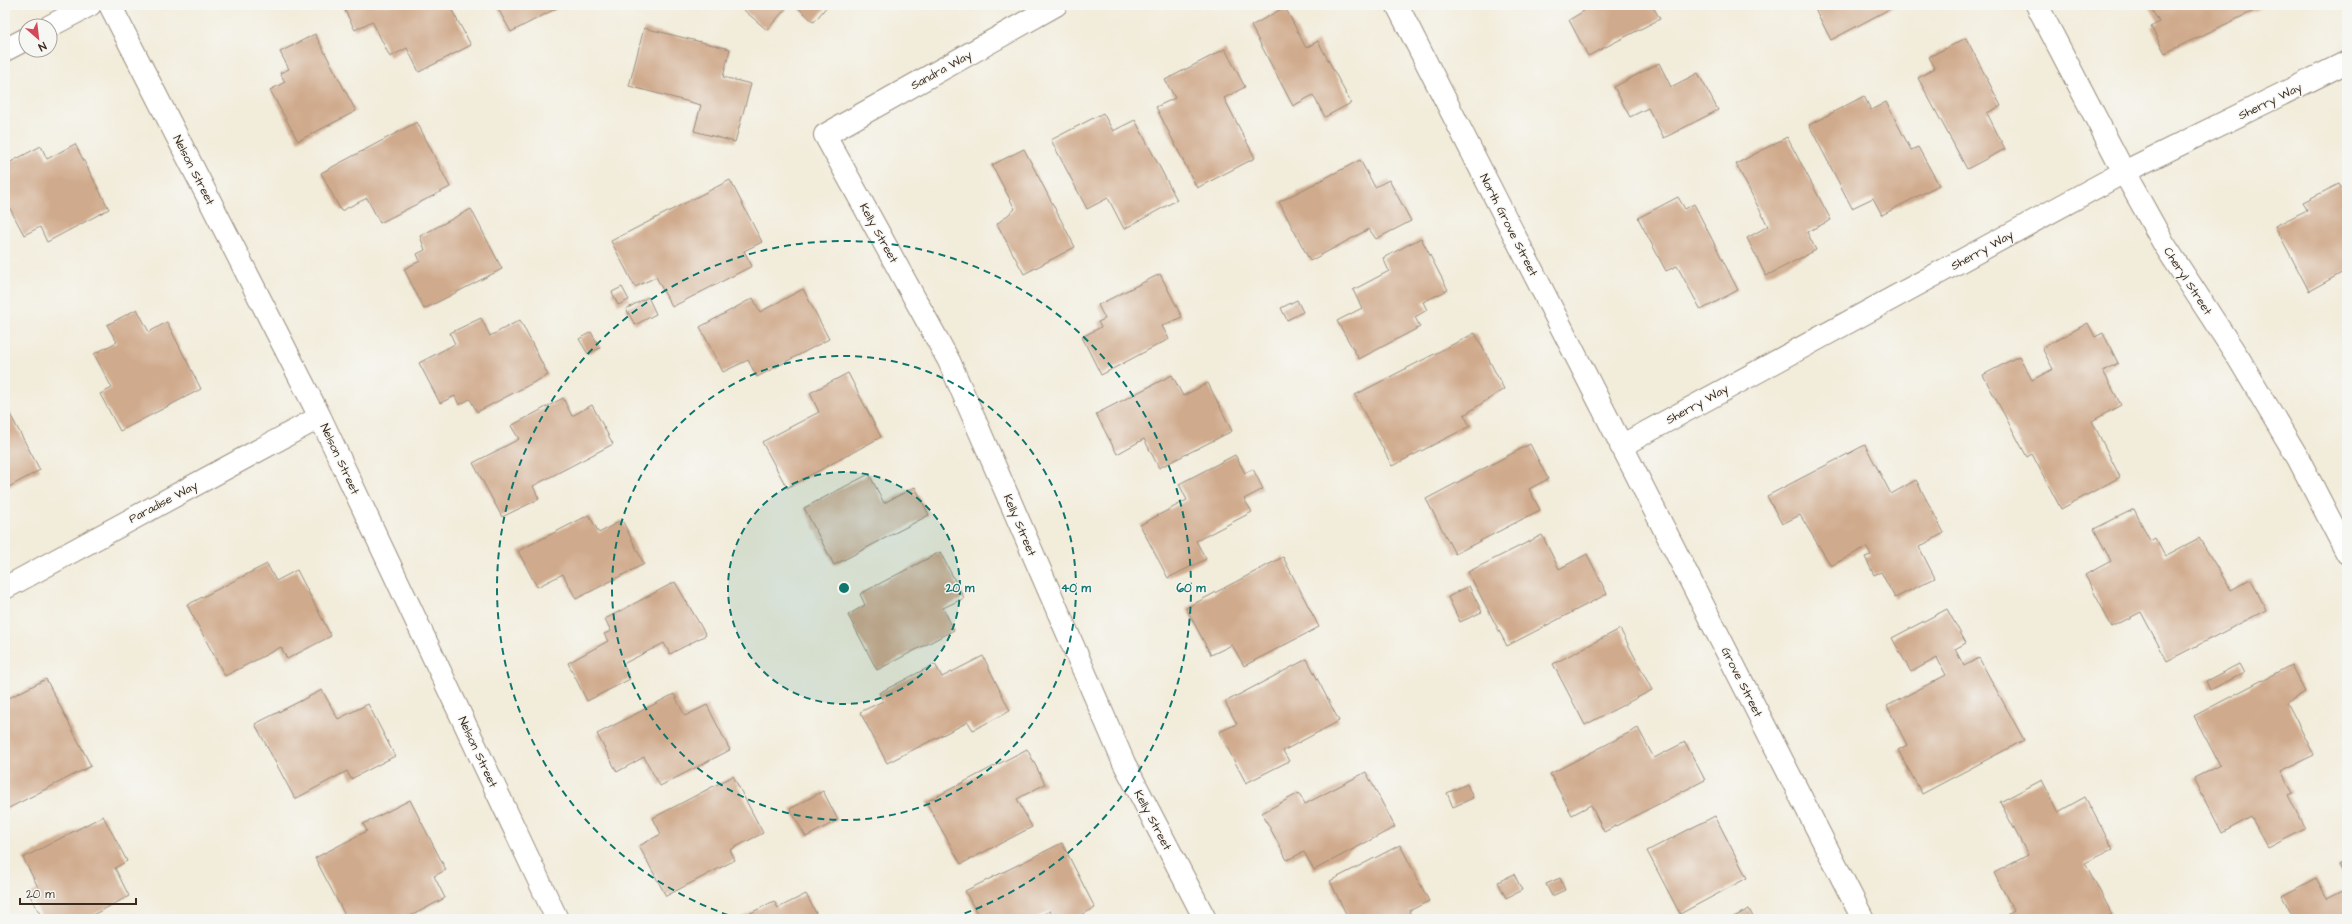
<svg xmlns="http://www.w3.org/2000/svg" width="2352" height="924" font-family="'Architects Daughter',sans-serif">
  <rect width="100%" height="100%" fill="#f6f6f2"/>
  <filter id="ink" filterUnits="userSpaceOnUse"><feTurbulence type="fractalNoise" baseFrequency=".025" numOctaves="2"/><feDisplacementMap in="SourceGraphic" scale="8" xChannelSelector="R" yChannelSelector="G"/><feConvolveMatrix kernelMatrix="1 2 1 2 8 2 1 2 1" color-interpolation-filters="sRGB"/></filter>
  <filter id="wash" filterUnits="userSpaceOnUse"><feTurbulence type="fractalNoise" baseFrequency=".012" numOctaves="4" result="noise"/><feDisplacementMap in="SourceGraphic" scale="16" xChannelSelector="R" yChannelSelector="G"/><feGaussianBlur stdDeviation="0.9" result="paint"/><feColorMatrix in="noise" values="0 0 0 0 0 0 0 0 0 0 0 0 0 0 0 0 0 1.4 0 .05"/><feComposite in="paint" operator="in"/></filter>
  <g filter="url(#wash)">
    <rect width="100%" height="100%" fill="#f2ecda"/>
    <g id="blocks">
      <!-- building -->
      <path fill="#d0aa8c" d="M342,5H449L471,45L419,72L407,48L390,57L372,21L355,30Z
        M496,5H563L511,32Z
        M738,5H789L767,30Z
        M795,5H828L814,22Z
        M1581,5H1652L1660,19L1588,56L1569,20L1584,11Z
        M1813,5H1897L1831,40Z
        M2149,5H2266L2165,53L2151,27L2159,22Z
        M1285,7L1306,48L1318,41L1351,103L1325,117L1313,95L1293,106L1251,26Z
        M644,28L730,49L723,77L751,84L735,142L694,131L701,105L629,86Z
        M315,34L356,111L298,141L270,90L285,82L280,73L289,69L280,52Z
        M1966,38L2001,106L1987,113L2005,149L1967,169L1918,78L1935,68L1929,57Z
        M1225,49L1245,87L1224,98L1255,158L1197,188L1156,107L1175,98L1165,80Z
        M1659,63L1671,87L1698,73L1718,110L1664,138L1648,108L1630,117L1614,87Z
        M1864,96L1871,110L1886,102L1911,150L1918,147L1939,185L1882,215L1873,198L1852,208L1809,125Z
        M1103,113L1113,131L1135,120L1177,200L1124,229L1108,198L1087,209L1051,140Z
        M417,122L450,187L380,223L367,198L341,211L321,173Z
        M1787,137L1831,220L1807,232L1816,250L1766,276L1747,238L1768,226L1736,164Z
        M75,144L109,209L47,242L40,227L24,235L5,199V165L41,146L47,159Z
        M1024,149L1075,247L1024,274L997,224L1015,209L992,165Z
        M1360,160L1375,187L1389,180L1411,221L1376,239L1369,229L1310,261L1279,202Z
        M730,180L762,242L744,251L752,266L672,307L656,277L635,287L611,241Z
        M2339,184L2347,198V270L2309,291L2275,226L2307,210L2303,202Z
        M1678,197L1685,209L1694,204L1738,290L1701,310L1677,266L1666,271L1638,218Z
        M471,209L502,269L424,309L404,269L420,261L417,254L425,250L420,236Z
        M1421,238L1448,290L1423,302L1427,310L1415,317L1420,327L1359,359L1337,321L1362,308L1353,290L1389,271L1383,258Z
        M1160,274L1182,317L1162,326L1169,339L1101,375L1082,337L1101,327L1098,322L1105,319L1098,305Z
        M622,287L629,300L618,305L612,292Z
        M803,289L829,339L757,377L748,360L723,372L700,327L753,298L760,312Z
        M648,297L656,314L635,325L626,309Z
        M1297,300L1303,312L1287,320L1281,308Z
        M137,309L149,332L167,322L201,389L120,431L100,394L112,388L94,354L117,342L107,325Z
        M481,318L490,336L520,320L548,375L477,412L470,399L459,405L455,396L440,403L419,363L455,344L450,333Z
        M2088,323L2095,337L2103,333L2118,363L2103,371L2121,405L2092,421L2120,477L2061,509L2032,454L2027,457L1983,375L2019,356L2032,380L2053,369L2042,348Z
        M591,332L600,348L588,354L579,339Z
        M1475,333L1504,389L1464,415L1470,426L1392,466L1355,395Z
        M848,373L881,437L787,488L762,442L819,412L810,393Z
        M1172,375L1183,396L1208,383L1232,431L1159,468L1144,439L1117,454L1096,414Z
        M563,398L572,416L592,405L613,444L533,486L539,499L502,517L473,463L519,439L511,426Z
        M5,405L40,470L5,489Z
        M1530,444L1548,479L1529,489L1540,510L1455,554L1426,499Z
        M1865,445L1891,494L1916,480L1944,533L1919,547L1935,578L1895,598L1881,572L1874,575L1865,557L1871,555L1866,547L1831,566L1800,515L1782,524L1767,496Z
        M1235,455L1245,473L1253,469L1263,489L1244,499L1252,512L1196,541L1206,559L1168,578L1140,525L1187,500L1179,484Z
        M869,474L884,503L915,487L929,515L834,565L804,508Z
        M2134,509L2150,541L2155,538L2165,556L2199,538L2231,590L2251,579L2266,610L2167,661L2141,612L2112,627L2085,575L2111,561L2094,529Z
        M589,515L599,533L622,520L644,564L576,599L563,574L537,587L518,551Z
        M1542,535L1559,569L1587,554L1607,594L1507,646L1468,572Z
        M940,552L964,598L943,608L954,630L877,670L848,615L865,605L860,594Z
        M1283,557L1319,627L1244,666L1232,645L1211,655L1186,608Z
        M267,564L276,581L297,570L331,636L287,659L281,647L225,676L187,605Z
        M675,582L706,635L670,654L664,643L623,664L630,679L587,701L568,663L608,641L604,634L611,631L605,619Z
        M1469,586L1482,612L1460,622L1448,597Z
        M1947,609L1966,643L1955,649L1964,666L1979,658L2024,740L1922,794L1898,750L1907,745L1887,706L1946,675L1937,658L1911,672L1892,638Z
        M1620,629L1652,690L1585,725L1553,664Z
        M983,656L1010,711L973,730L968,722L887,763L860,712L883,701L879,693L935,664L942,677Z
        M1307,659L1339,721L1283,751L1289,761L1246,783L1219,732L1237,724L1225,702Z
        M2239,664L2244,673L2210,690L2206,681Z
        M2291,665L2305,692L2287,702L2314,755L2281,771L2293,793L2288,795L2305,829L2268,848L2251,817L2222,833L2194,778L2220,765L2194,716Z
        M46,679L91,766L5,810V700Z
        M322,690L338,719L368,704L395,756L351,779L347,771L295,799L255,724Z
        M674,694L685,716L707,705L730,750L660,786L644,757L617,772L597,734Z
        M1638,728L1654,758L1685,742L1705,780L1604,832L1591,805L1572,815L1550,774Z
        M1027,749L1045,784L1017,799L1032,827L961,864L926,802Z
        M1366,772L1395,827L1314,870L1304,852L1287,860L1262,813L1299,793L1305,804Z
        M733,776L763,833L730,850L735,860L666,896L639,846L661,834L653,818Z
        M2042,780L2058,812L2085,797L2113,849L2085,863L2112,914L2103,919H2011L2009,914L2014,911L1994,873L2028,855L2000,802Z
        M1467,784L1473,798L1453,807L1447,793Z
        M823,791L838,820L806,837L790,809Z
        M410,800L446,870L434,876L445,898L405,919H347L315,858L367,831L363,824Z
        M103,816L127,861L115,868L129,896L85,919H43L29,894L39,889L23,858Z
        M1715,816L1747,878L1680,914L1647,851Z
        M1062,843L1095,908L1072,919H1054L1050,911L1034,919H980L965,891Z
        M1400,845L1429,901L1409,911L1413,919H1345L1348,918L1330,881Z
        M2347,860V881L2338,865Z
        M1514,874L1522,890L1506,898L1498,882Z
        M1560,878L1565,890L1552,896L1546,884Z
        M2316,878L2327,898L2347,888V919H2294L2282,896Z
        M806,894L819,919H739L774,901L778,908Z
        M1749,909L1754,919H1730Z"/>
    </g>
  </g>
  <g filter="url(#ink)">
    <use href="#blocks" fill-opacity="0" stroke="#968b7c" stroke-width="1"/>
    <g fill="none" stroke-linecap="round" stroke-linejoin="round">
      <!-- minor casing -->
      <g stroke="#968b7c" stroke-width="24">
        <path id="minor" d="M110,5L320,417L557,919
          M1056,5L825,135L949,361L1124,763L1205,919
          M1397,5L1863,919
          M2037,5L2124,172L2164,244L2239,359L2298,458L2347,553
          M50,26L90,5
          M5,50L26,39
          M1621,446L2124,172L2347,62
          M5,588L320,417"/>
      </g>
      <!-- minor -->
      <use href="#minor" stroke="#fff" stroke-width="22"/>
    </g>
  </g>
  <!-- distance rings -->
  <circle cx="844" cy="588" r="116" fill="#0f766e" fill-opacity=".12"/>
  <g fill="none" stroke="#0f766e" stroke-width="2" stroke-dasharray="7 5">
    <circle cx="844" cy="588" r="116"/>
    <circle cx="844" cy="588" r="232"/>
    <path d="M740 919A347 347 0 1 1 948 919"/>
  </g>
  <g text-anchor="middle" stroke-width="3" stroke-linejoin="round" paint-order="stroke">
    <!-- street labels -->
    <g font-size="12" fill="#3b2a1e" stroke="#f6f6f2">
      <text transform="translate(941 70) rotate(-29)" y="4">Sandra Way</text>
      <text transform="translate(2270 101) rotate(-26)" y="4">Sherry Way</text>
      <text transform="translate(194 170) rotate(63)" y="4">Nelson Street</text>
      <text transform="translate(1509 225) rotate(63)" y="4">North Grove Street</text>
      <text transform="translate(879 233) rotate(61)" y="4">Kelly Street</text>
      <text transform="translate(1982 250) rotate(-29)" y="4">Sherry Way</text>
      <text transform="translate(2188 281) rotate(57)" y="4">Cheryl Street</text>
      <text transform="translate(1697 404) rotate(-29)" y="4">Sherry Way</text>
      <text transform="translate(340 459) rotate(65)" y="4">Nelson Street</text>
      <text transform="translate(163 502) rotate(-28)" y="4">Paradise Way</text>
      <text transform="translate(1020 525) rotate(67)" y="4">Kelly Street</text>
      <text transform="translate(1742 682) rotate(63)" y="4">Grove Street</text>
      <text transform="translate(478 752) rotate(65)" y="4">Nelson Street</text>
      <text transform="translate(1153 820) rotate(62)" y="4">Kelly Street</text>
    </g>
  </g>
  <circle cx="844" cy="588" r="6" fill="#0f766e" stroke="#f6f6f2" stroke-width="2"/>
  <g font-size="12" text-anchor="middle" font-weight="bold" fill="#0f766e" stroke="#f6f6f2" stroke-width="3" stroke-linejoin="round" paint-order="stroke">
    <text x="960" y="592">20 m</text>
    <text x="1076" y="592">40 m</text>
    <text x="1191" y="592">60 m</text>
  </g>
  <!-- margin -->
  <rect width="2352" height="924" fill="none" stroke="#f6f6f2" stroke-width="20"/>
  <!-- north arrow -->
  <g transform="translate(38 38) rotate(152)"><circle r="19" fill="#f6f6f2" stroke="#aba49d"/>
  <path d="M0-3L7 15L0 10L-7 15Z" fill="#d1495b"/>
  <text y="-6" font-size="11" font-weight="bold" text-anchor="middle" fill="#3b2a1e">N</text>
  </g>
  <!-- scale -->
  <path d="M20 898v6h116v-6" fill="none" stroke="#3b2a1e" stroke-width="2"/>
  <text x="26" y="898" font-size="12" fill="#3b2a1e" stroke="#f6f6f2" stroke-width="3" paint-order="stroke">20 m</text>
</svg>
